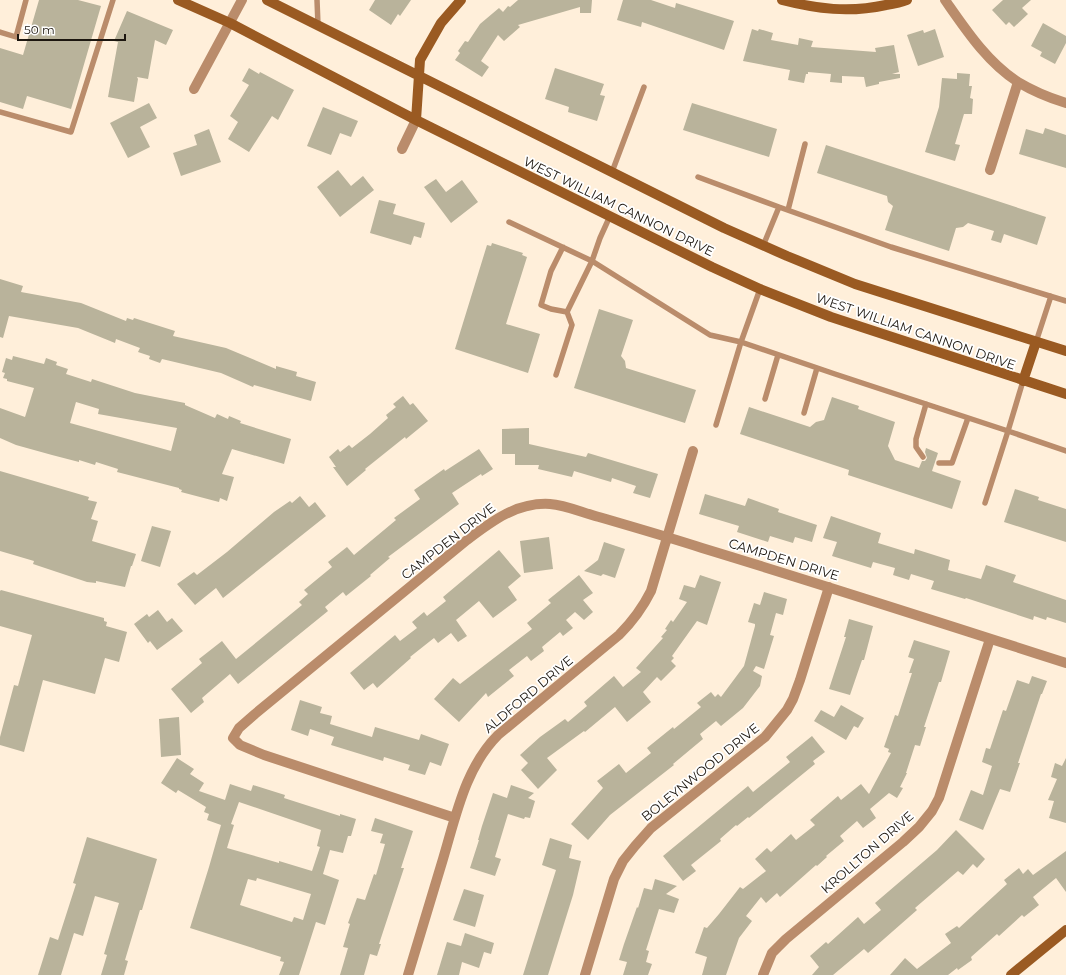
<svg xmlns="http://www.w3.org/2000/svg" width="1066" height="975" font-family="Montserrat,sans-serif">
  <rect width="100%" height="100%" fill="#ffefda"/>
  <!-- building -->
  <path fill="#b9b39b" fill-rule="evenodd" d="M39,0H78L101,6L71,109L27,96L23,109L0,102V48L23,55Z
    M375,0H411L400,16L398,14L391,25L369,10Z
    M518,0H592L591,13H580V7L518,25L520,27L504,41L498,35L481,61L489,67L482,77L455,60L460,53L458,51L465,41L468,42L480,24L499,8L503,12L508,6L510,7Z
    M623,0H651L675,8L676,3L734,21L724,50L642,22L641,27L617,20Z
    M1003,0H1031L1022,8L1028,14L1014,27L1009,22L1006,25L992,10Z
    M127,11L173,30L166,45L155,40L148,79L137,77L138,79L134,102L108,97L118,42L114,41Z
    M1043,23L1066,36V43L1055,64L1040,56L1042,52L1031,46Z
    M752,29L758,31L759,29L773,33L771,40L798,45L799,38L813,41L811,47L876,52L875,48L894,45L899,72L892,74H900V78L879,82V84L866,87L864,77L842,76V83L830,82L831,74L808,72V74H806L804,83L788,80L790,70L743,61Z
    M935,29L944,57L918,66L907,35L923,30L924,33Z
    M249,68L259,74L260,72L294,90L278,120L272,116L249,152L228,139L238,122L230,116L249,85L242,81Z
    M555,68L604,84L600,95L605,96L597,121L568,112L569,107L545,99Z
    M957,73L970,74L969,86H972L970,98L973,99L972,114H964L955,144L960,145L955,161L925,152L939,107L942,78L957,79Z
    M149,103L157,118L140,127L150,147L128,158L110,123Z
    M692,103L777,129L769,157L683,130Z
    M323,107L358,121L351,137L340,133L331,155L307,146Z
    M1045,128L1066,135V168L1019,154L1026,129L1043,134Z
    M209,129L221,162L181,176L173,153L197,145L194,135Z
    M826,145L1046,217L1037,245L1004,234L1001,243L991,240L994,231L968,223L963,227L956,228L949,251L885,230L893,206L888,202L887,196L817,173Z
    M338,170L351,186L363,176L374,190L340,217L317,187Z
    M436,179L446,192L462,180L478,202L451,223L424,187Z
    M379,200L396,204L393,214L425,223L421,238L414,236L411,245L370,233Z
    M492,243L523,253L522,255L527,257L506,324L540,334L528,373L455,349L487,245L491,246Z
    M0,279L23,286L21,292L81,303L126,321L127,318L133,320L134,318L175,331L173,336L226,348L276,369V366L297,372L296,376L316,382L311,401L254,385L253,387L221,373L162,359L160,363L149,359L150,356L138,352L140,348L116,339L115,343L78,328L9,316L3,338L0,337Z
    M599,309L633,320L621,356L625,361L626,368L696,390L685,423L574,388Z
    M13,356L44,364L46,358L57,362L56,365L68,369L66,374L91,382L92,379L135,393L185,403V405L215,418L217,414L228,419L229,416L241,421L240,423L291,439L284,464L232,449L222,474L234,477L227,501L220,498L219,502L181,492L182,490L179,489V488L117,472L118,469L96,462L95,465L79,460V462L52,455L16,445L0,438V408L25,417L34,388L7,381V379L3,378L5,373L2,372L6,358L12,360ZM76,402L99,409L98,414L177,428L171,451L70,423Z
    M403,396L410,405L413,403L428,421L406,439L405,437L365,469L366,470L347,486L333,467H336L329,457L338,449L340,452L349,445L352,448L370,434L388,418L386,415L396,407L393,404Z
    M832,397L859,406L858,409L895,422L888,446L895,460L919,468L922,461H925L927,458L925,452L926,448L938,453L932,471L961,481L952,509L848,475L849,470L740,434L749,407L810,427L816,422L824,420Z
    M529,428V444L586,457L588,453L658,474L650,498L633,493L636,486L612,478L611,482L574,471L572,477L538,469L539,465H515V454H502V429Z
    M479,449L493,469L482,476L481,474L452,493L459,504L388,557L390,558L370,575L371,576L346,596L343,592L325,607L328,611L238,684L230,674L202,698L204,702L191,713L171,689L202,663L199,659L222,641L236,659L302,605L299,602L308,594L304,590L332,567L328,562L347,547L354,555L396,520L394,518L420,499L414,490L444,469L445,471Z
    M0,471L89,497L88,500L97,502L91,519L98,521L92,541L136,554L132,566H131L125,587L96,581V583L87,582L33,564L34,561L0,551Z
    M1015,489L1039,497L1038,500L1066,509V542L1004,522Z
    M705,494L745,506L748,498L779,509L778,512L817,525L812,542L795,537L793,543L770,536L768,542L737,532L739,526L699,514Z
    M300,496L309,507L315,502L326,516L223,598L216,588L195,605L177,584L194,572L197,575L227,552L274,512L290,501L292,503Z
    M831,516L881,533L878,543L914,554L915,549L950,560L948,570L981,579L986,565L1016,575L1013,582L1066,600V623L1047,617L1046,620L1034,616L1033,620L966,598L965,599L931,589L934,581L911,574L909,580L893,575L895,568L873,562L871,568L832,556L837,542L823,538Z
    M152,526L171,531L160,567L141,561Z
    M549,537L553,569L524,573L520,541Z
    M604,542L625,549L615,578L603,574L601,576L584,571L598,560Z
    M499,550L521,576L508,587L517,600L493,618L479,601L456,620L467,636L458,642L451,633L438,643L434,638L410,657L411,658L377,688L373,683L364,690L350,673L395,635L400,641L417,628L412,622L424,612L427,616L446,601L443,597Z
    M579,575L593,593L583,600L593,612L584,620L575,612L566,620L573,628L563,636L560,632L542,647L544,651L531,661L527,656L509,670L514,676L488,697L486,693L459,722L434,699L453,678L460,684L532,629L527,623L551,603L548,600Z
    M700,575L721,582L707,625L697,621L672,656L674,658L671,661L676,666L661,681L657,677L643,692L651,702L627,722L615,707L585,732L584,731L547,758L557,770L538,789L521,770L528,763L520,755L540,737L565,719L568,722L587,706L584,702L614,676L623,687L641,672L636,668L663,638L661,637L667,630L665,629L671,620L673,622L687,602L679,599L684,585L695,588Z
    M1,590L104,618V621L107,622L106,626L127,632L119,662L105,658L95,694L43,680L24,752L0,745V737L14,685L18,686L32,635L0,626V591Z
    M764,592L787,599L783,615L776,613L770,635L774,636L764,669L756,666L753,671L762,676L760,686L743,708L721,726L716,721L700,734L703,739L673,764L674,765L610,815L588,840L571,824L603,788L597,781L619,764L626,773L651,753L647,748L673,727L674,729L701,707L697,703L711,692L715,697L718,694L721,697L744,666L755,626V624L748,622L754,603L760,605Z
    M158,610L167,622L172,618L183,631L157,650L150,641L148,643L134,624L147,614L149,617Z
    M849,619L873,626L864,660H862L850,695L829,689L846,637H844Z
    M914,640L950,651L941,682H939L924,727H926L920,746L915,745L906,773H907L900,787L903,788L897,798L889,793L870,809L876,818L863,828L857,821L840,836L844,841L826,856L827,857L817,866L816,865L780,897L777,893L766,903L761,897L746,916L752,921L739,938L726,975H702L707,957L695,953L704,927L707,928L719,914L740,887L743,889L766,871L755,859L767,848L771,852L791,834L796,840L815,825L810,820L838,796L841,800L861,784L869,794L891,753L888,752L889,749L884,747L895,715L898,716L912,673H909L914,659L908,657Z
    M1032,676L1047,681L1042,694H1041L1018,763H1020L1010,792L1000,789L983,830L959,820L971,790L983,795L992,766L982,762L986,748L990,749L1003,710L1006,711L1017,680L1029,684Z
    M300,700L322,707L320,713L332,716L330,724L372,737L375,727L419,740L421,734L449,744L441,766L430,762L425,775L408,770L410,765L384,757L383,761L331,745L334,737L310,729L308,736L291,730Z
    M841,705L864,718L858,728L854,726L846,740L814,721L821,710L834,717Z
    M179,717L181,755L161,757L159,719Z
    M812,736L825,752L813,761L815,764L749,818L748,817L737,826L736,825L720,839L721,841L691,865L696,871L683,881L663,856L748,786L753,792L790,762L786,757Z
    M177,758L194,769L190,774L204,783L199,791L225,800L230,784L251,791L253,785L285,795L284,798L340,816V814L356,819L351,836H348L343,853L330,850L323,874L339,880L325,925L316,922L299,975H279L284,962L280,961L281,957L190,928L209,867L221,825L207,820L209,814L204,812L206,807L178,790L176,793L161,783ZM239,802L321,830L317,846L320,847L312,871L279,861V863L227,848L234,825L231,824ZM257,878L311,894L303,920L294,917L292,922L240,905L248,879L256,881Z
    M1066,758V823L1049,818L1054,801L1048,800L1057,779L1051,777L1055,763L1062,766Z
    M511,785L534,793L528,798L535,801L530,818L525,817L524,819L508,814L495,857L501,859L495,876L470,868L479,840H478L482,826L493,793L507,798Z
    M375,818L413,831L401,868H404L379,944H381L377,956L370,954L364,975H340L348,948L343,947L350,924L348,923L357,898L365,900L374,874L376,875L385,844L380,843L383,834L371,831Z
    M956,830L985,859L977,868L973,864L963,875L958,871L915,908L917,910L868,953L864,949L833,975H812L819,967L810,956L826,942L828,944L858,917L864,924L881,910L875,903L937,850Z
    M87,837L157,859L142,910H140L125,960L128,961L124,975H101L107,955L104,954L119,903L95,896L83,936L74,933L61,975H38L50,937L58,940L76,884L73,883Z
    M550,838L572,845L569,858L581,861L573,895L548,975H523L556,870L542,865Z
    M1066,851V892L1056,878L1033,897L1039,905L1024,917L1022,915L999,936L997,934L971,957L972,960L958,970L957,968L948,975H890L905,958L917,969L951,943L945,934L957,926L959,928L1007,884L1004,880L1019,868L1023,874L1028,869L1033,875Z
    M655,879L677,886L666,894L679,899L674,913L659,909L646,950L649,951L646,962L652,964L648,975H623L627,962L619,960L624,944L637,907L638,908L644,888L652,890Z
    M464,889L484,895L475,927L453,920Z
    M465,933L494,943L491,954L484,952L479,968L462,962L459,975H437L447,942L461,946Z"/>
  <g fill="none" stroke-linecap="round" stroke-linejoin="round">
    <!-- lane -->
    <path stroke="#ba8c6b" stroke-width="5.5" d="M317,0L318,25
      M0,32L16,37L26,0
      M0,112L71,132L113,0
      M612,172L644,87
      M698,177L779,207L763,246
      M779,207L891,247L1066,301
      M788,210L805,144
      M610,216L600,238L592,261L710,335L741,342L716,425
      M509,222L592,261L567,312L551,309L541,305L551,271L563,247
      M760,289L741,342L835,374L1008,431L985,503
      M1036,342L1051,296
      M556,375L572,325L567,312
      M1023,381L1008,431L1066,451
      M765,399L778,355
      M804,413L817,368
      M923,457L916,447V439L926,404
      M939,463H952L968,418"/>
    <!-- street -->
    <path stroke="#ba8c6b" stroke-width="10" d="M945,0C966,30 987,62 1018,82C1033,91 1050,98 1066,103
      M194,89L242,0
      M402,149L416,120
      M990,170L1018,82
      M455,818L264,755L240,745L233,738L239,728L255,714L467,540C492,521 517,502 550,504C566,505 583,513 599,517C633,527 668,537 702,548C824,585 945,624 1066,663
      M408,975C420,936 431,898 443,859C456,816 465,768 498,735L619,635C633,621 642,609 651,591L693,451
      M585,975L614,879L623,861L635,846L651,828L765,737L787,710L793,699L800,680L829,587
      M763,975L772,953L786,939L903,842L919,827L932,811L939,798L990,639"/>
    <!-- secondary -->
    <path stroke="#9a5a22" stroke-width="10" d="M178,0L230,23L416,120L712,267L760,289L831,317L1066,394
      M267,0L724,228L787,256L855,284L1066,351
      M782,0C817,9 849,13 886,5C893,4 900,3 907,0
      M416,120L420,60L441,23L461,0
      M1023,381L1036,342
      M1011,975L1066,930"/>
  </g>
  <g text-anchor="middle" stroke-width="3.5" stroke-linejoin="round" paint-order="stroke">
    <!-- street labels -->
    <g font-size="13" fill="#1c160f" stroke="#fff">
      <text transform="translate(619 206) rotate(26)" y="5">WEST WILLIAM CANNON DRIVE</text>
      <text transform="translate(916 331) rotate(19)" y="5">WEST WILLIAM CANNON DRIVE</text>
      <text transform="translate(448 541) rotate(-38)" y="5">CAMPDEN DRIVE</text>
      <text transform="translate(784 559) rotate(17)" y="5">CAMPDEN DRIVE</text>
      <text transform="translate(528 694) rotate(-40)" y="5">ALDFORD DRIVE</text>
      <text transform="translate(700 772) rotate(-39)" y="5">BOLEYNWOOD DRIVE</text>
      <text transform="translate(867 852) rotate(-41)" y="5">KROLLTON DRIVE</text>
    </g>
  </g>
  <!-- scale -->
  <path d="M18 34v6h107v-6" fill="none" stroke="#1c160f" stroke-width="2"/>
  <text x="24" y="34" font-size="12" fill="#1c160f" stroke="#ffffff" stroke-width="3" paint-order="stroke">50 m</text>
</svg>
